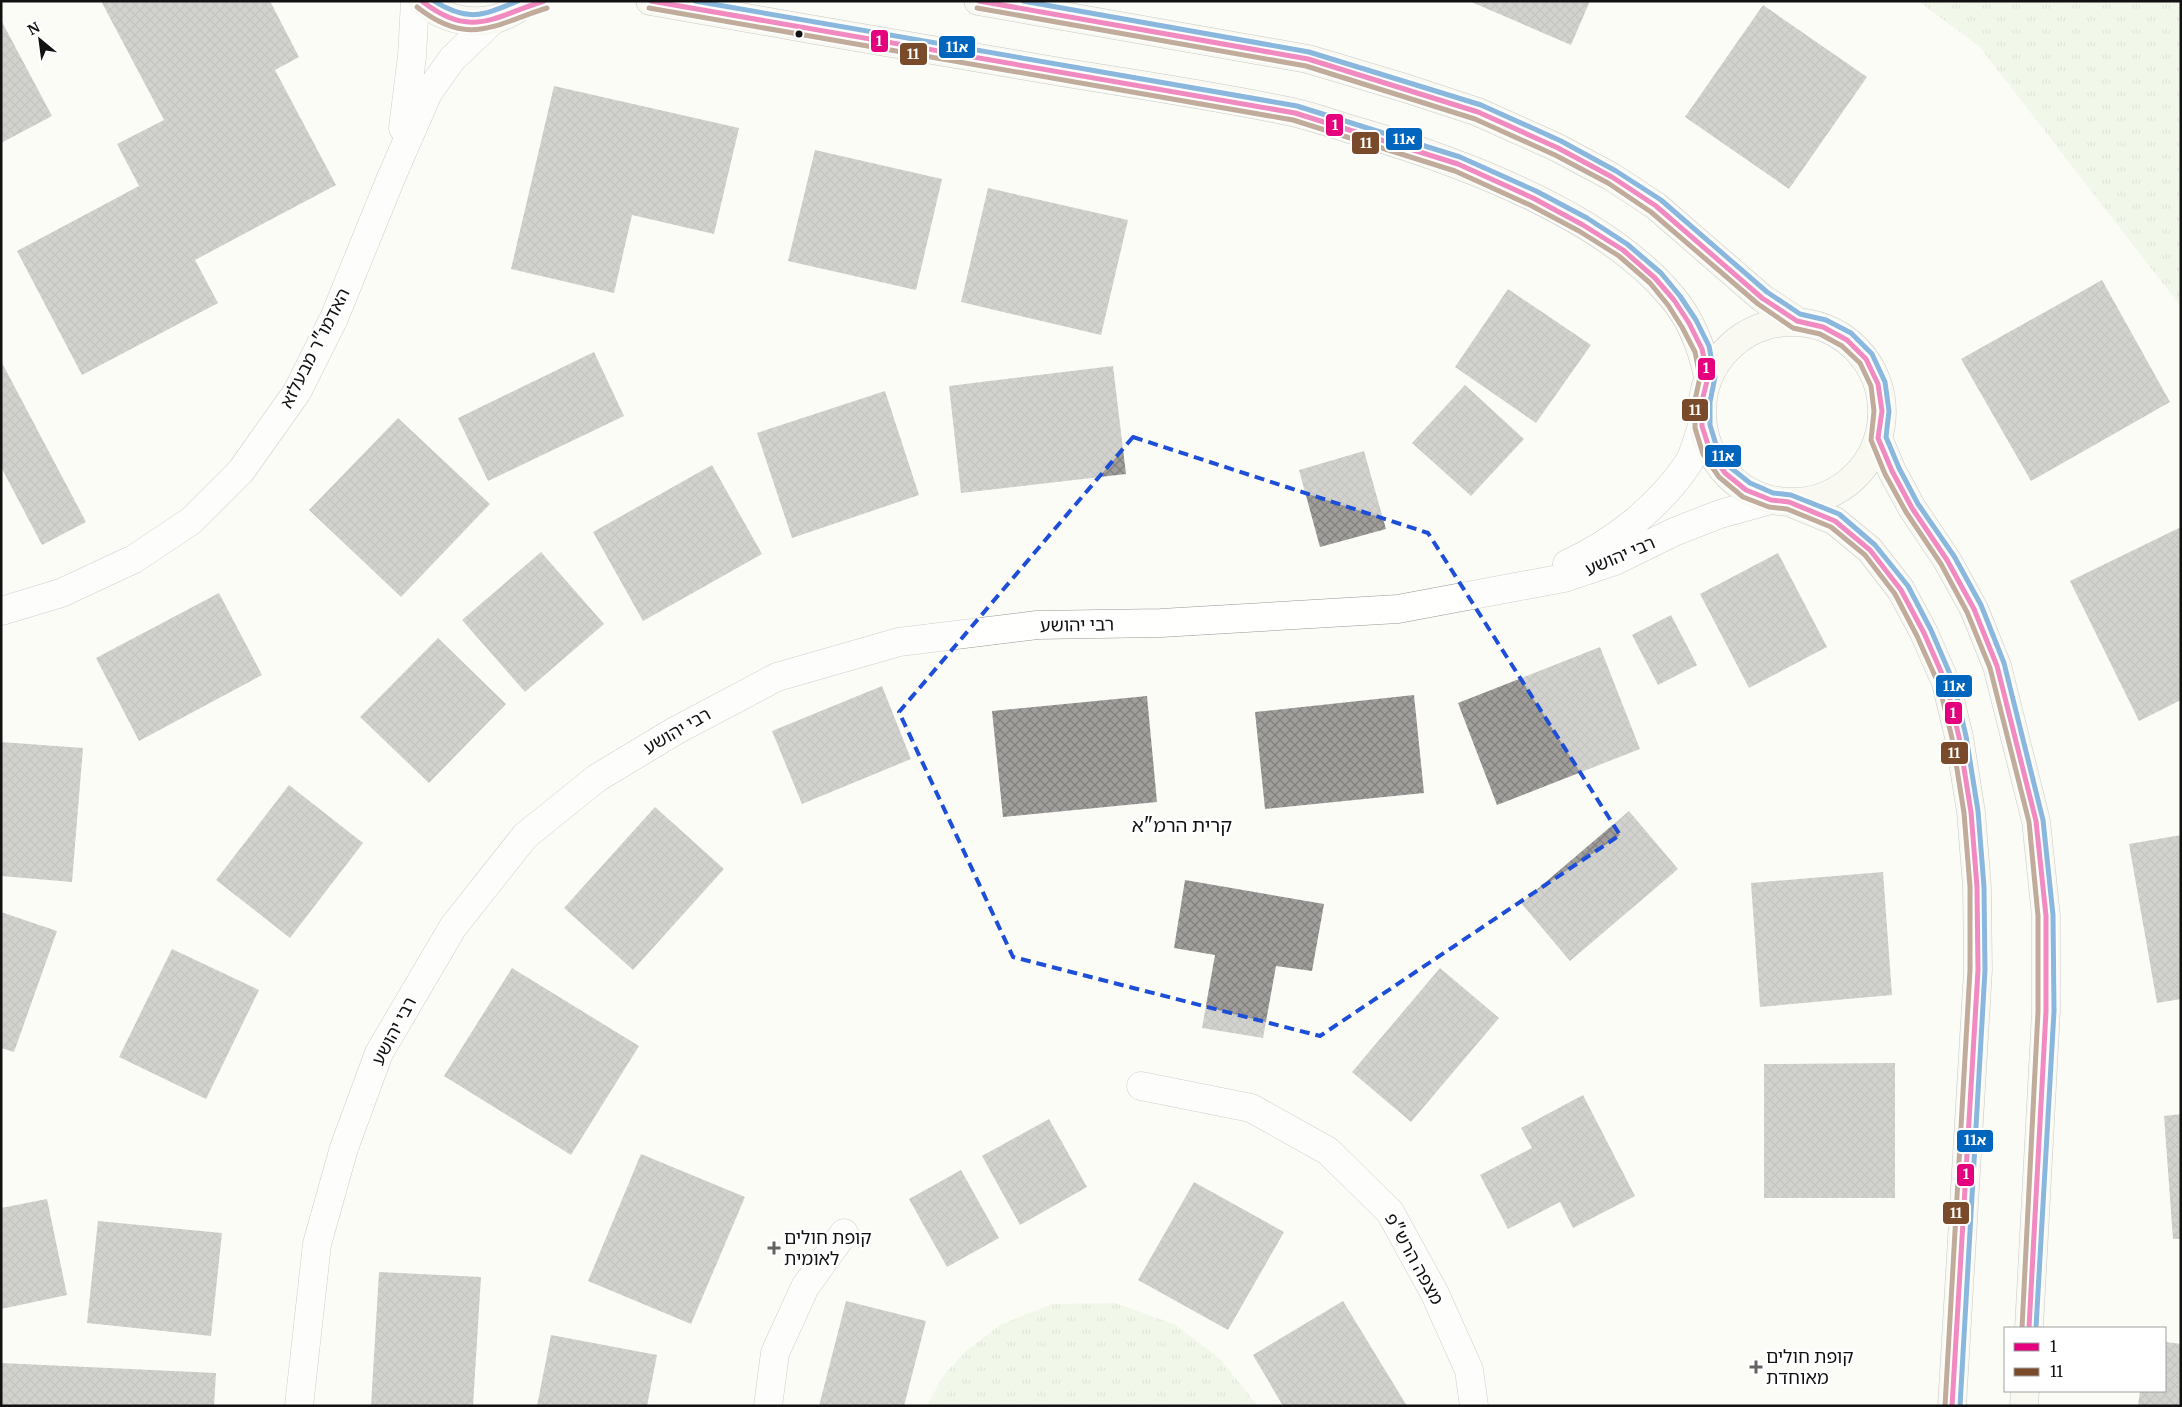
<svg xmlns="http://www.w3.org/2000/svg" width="2182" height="1407" font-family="Merriweather,'Noto Sans Hebrew',serif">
  <defs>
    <pattern id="grass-tufts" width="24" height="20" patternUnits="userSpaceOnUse" patternTransform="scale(1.25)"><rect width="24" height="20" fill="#e5f1d8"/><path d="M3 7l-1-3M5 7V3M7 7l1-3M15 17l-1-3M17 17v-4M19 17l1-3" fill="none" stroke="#c3ceb8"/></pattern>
    <pattern id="building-cross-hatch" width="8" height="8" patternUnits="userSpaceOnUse" patternTransform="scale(1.25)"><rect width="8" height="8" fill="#a09f9c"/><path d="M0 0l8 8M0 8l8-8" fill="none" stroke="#81807e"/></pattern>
  </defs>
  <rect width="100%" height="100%" fill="#fcfcf7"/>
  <!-- grass -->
  <path fill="url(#grass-tufts)" d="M1918,1H2181V307L1979,46Z
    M1115,1303L1176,1325L1220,1359L1258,1406H927L943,1376L966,1351L1000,1325L1052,1304Z"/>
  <!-- building -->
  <path fill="url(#building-cross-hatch)" d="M101,1H270L299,57L275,70L336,185L195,260L218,303L82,375L17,251L139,186L117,144L164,120Z
    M1469,1H1590L1571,45Z
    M1763,5L1867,77L1789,189L1685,117Z
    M1,20L52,116L1,143Z
    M554,86L739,128L714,234L632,215L614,293L511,269Z
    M815,150L942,179L916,290L788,261Z
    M988,188L1128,220L1101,335L961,302Z
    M2102,280L2170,402L2031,481L1961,359Z
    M1508,289L1591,345L1536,423L1455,367Z
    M594,352L624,416L488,481L458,418Z
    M1,361L86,522L42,545L1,467Z
    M1113,366L1126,474L961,493L949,386Z
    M1465,385L1524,439L1471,496L1412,443Z
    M885,391L919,495L792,538L757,433Z
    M398,418L490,504L401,597L309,510Z
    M1364,451L1386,529L1320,547L1299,470Z
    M712,465L762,554L643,621L593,532Z
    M2181,527V700L2139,721L2070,581Z
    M541,552L604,624L525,692L462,620Z
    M1778,553L1827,647L1749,688L1700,594Z
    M219,593L262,675L139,741L96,658Z
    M1671,615L1697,665L1658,685L1632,635Z
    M438,638L506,704L429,783L360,717Z
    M1600,647L1640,749L1497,805L1458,703Z
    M882,686L911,759L802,804L772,731Z
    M1414,695L1424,793L1265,809L1255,712Z
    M1147,696L1157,802L1003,817L992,711Z
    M1,742L83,748L72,882L1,876Z
    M289,785L363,843L290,938L216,880Z
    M655,807L724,869L633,970L564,908Z
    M1629,811L1678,869L1570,961L1521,903Z
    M2181,835V999L2157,1003L2129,844Z
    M1883,872L1892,995L1760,1007L1751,883Z
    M1185,880L1324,904L1312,971L1276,966L1263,1038L1202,1028L1215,955L1174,948Z
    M1,912L57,931L14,1052L1,1048Z
    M172,949L259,990L206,1099L119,1057Z
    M512,968L639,1046L571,1155L444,1076Z
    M1440,968L1499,1018L1411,1122L1352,1072Z
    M1895,1063V1198H1764V1064Z
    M1583,1095L1635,1196L1573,1228L1560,1202L1508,1229L1480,1175L1532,1148L1521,1128Z
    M2181,1114V1239H2173L2164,1116Z
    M1049,1119L1087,1187L1020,1225L982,1156Z
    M641,1154L745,1197L691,1324L588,1281Z
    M961,1170L999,1238L947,1267L909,1199Z
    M1194,1182L1284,1232L1228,1330L1138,1280Z
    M47,1199L67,1295L1,1309V1208Z
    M98,1221L222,1233L211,1336L87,1323Z
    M379,1272L481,1277L473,1406H371Z
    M846,1301L926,1321L904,1406H819Z
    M1343,1301L1407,1406H1283L1253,1355Z
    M551,1335L657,1355L647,1406H537Z
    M2166,1342L2181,1344V1406H2138L2140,1391H2166Z
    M1,1363L216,1373L214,1406H1Z"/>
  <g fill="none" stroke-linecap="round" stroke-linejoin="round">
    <!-- minor casing -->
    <g stroke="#979795" stroke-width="29">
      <path id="minor" d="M403,128L412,56L415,1
        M1567,564C1615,542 1660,506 1689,462C1695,451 1698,437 1702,426
        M1,611L61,593L134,559L191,521L241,471L297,392L334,318L391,178L428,93L452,59L493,20
        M1141,1086L1251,1108L1328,1151L1390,1212L1435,1294L1469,1370L1474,1406
        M299,1406L317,1244L344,1148L379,1053L453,927L525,836L597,778L675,731L777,677L899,642L1037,625L1161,623L1398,609L1564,578L1615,561L1674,532L1720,514L1771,500
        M768,1406L775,1353L805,1287L844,1233"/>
    </g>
    <!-- secondary casing -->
    <g stroke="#8d8d8b" stroke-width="29">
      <path id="secondary" d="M422,1C453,27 497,29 527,1
        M650,1C773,23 897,44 1020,65C1111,81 1202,93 1292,112C1315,117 1338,126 1360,132C1461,162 1605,215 1673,298C1692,321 1702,348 1708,377
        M978,1L1308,59L1405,88L1478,112L1558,148L1612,177L1656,206L1762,298L1797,321
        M1702 412a90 90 0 1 1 180 0a90 90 0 1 1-180 0Z
        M1878,438L1892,471L1912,508L1947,560L1974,609L1997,666L2036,821L2046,916V1011L2029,1328
        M1789,502L1835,521L1870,550L1901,590L1924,633L1946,683L1959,737L1971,812L1977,887L1978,970L1952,1406
        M2024,1406L2025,1391"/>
    </g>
    <!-- minor -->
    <use href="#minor" stroke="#fffffe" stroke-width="28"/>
    <!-- secondary -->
    <use href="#secondary" stroke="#f5f5ec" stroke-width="28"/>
    <!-- bus-1 casing -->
    <g stroke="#fff" stroke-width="9">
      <path id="bus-1" d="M422,1C471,40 495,16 544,1
        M651,1L1295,113L1458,164L1533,198L1583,225L1623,250L1655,278L1674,300L1689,323L1702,349L1708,377L1702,401V426L1710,451L1725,473L1746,490L1771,500L1789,502L1835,521L1870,550L1901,590L1924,633L1946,683L1959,737L1971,812L1977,887L1978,970L1952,1406
        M979,1L1308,59L1478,112L1558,148L1612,177L1656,206L1762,298L1797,321L1823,327L1847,340L1866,359L1878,384L1882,411L1878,438L1892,471L1912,508L1947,560L1974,609L1997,666L2036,821L2046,916V1011L2029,1328"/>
    </g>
    <!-- bus-2 casing -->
    <g stroke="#fff" stroke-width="9">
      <path id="bus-2" d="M417,7C469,48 495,24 547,8
        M649,8L1293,120L1455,171L1530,205L1579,231L1619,256L1650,283L1668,305L1682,327L1695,352L1700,377L1695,400V428L1703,454L1719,477L1743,497L1769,507L1787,509L1831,527L1865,555L1895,594L1917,636L1939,685L1952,738L1964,813L1970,887V970L1945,1406
        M977,8L1306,66L1475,119L1555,155L1608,183L1651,212L1758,304L1793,328L1820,334L1842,346L1860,363L1871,386L1874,411L1871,440L1885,474L1906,512L1941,564L1967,612L1990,668L2029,822L2038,916V1011L2022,1328"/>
    </g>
    <!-- bus-3 casing -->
    <g stroke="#fff" stroke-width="9">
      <path id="bus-3" d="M434,1C469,23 484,15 518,1
        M695,1L1297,106L1460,157L1536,191L1587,218L1627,244L1661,273L1680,296L1696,320L1709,346L1715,377L1710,402V425L1717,448L1731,468L1750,483L1773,493L1791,495L1839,514L1875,545L1908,586L1931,630L1953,681L1966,736L1978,811L1984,887L1985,970L1960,1406
        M1023,1L1309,52L1481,105L1561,141L1616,171L1661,200L1767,292L1800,314L1826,320L1851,333L1872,354L1885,382L1889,411L1886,437L1899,468L1918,504L1954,556L1981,605L2004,663L2043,820L2053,915L2054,1011L2036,1328"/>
    </g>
    <!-- bus-1 -->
    <use href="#bus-1" stroke="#e5007d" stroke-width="5"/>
    <!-- bus-2 -->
    <use href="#bus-2" stroke="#7a4b2a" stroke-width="5"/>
    <!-- bus-3 -->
    <use href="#bus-3" stroke="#0065bd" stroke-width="5"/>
  </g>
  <!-- marked area -->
  <path d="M0 0H2182V1407H0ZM1133,437L1428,533L1620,835L1320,1036L1013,957L899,712Z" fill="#fcfcf7" fill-opacity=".55" fill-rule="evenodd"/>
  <path fill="none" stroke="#1d4ed8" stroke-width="4" stroke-dasharray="10 6" stroke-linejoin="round" d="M1133,437L1428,533L1620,835L1320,1036L1013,957L899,712Z"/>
  <!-- markers -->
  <circle fill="#111" stroke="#fff" stroke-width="2" cx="799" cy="34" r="4.5"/>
  <g fill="#636362" stroke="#fff" stroke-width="2">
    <path d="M771.5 1240.5h5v5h5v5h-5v5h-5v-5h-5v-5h5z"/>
    <path d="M1753.5 1359.5h5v5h5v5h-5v5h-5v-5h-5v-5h5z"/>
  </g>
  <g text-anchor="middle" stroke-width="5" stroke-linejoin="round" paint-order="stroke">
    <!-- street labels -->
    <g font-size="18" fill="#111" stroke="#fff">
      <text transform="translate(315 348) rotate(-63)" y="6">האדמו"ר מבעלזא</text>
      <text transform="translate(1620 556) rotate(-23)" y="6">רבי יהושע</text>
      <text transform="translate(1077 625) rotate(-1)" y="6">רבי יהושע</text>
      <text transform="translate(677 731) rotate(-30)" y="6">רבי יהושע</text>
      <text transform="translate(394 1031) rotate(-62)" y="6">רבי יהושע</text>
      <text transform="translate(1414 1259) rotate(61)" y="6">מצפה הרש"פ</text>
    </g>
    <!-- poi labels -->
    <g font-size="18" fill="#111" stroke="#fff" text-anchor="start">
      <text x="784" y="1244">קופת חולים<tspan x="784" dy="21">לאומית</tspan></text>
      <text x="1766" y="1363">קופת חולים<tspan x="1766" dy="21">מאוחדת</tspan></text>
    </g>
    <!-- neighbourhood labels -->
    <g font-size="19" fill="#111" stroke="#fff">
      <text x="1182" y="832">קרית הרמ"א</text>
    </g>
  </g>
  <g stroke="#fff" stroke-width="2">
    <rect x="870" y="29" width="19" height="24" rx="5" fill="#e5007d"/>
    <rect x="938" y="35" width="38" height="24" rx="5" fill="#0065bd"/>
    <rect x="899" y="42" width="29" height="24" rx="5" fill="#7a4b2a"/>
    <rect x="1325" y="113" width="19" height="24" rx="5" fill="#e5007d"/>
    <rect x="1385" y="127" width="38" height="24" rx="5" fill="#0065bd"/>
    <rect x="1351" y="131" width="29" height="24" rx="5" fill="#7a4b2a"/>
    <rect x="1697" y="357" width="19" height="24" rx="5" fill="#e5007d"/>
    <rect x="1681" y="398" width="28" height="24" rx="5" fill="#7a4b2a"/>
    <rect x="1704" y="444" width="38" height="24" rx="5" fill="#0065bd"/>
    <rect x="1935" y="674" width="38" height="24" rx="5" fill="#0065bd"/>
    <rect x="1944" y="701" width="19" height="24" rx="5" fill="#e5007d"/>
    <rect x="1940" y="741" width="29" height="24" rx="5" fill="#7a4b2a"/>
    <rect x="1956" y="1129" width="38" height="24" rx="5" fill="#0065bd"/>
    <rect x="1956" y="1163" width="19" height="24" rx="5" fill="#e5007d"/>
    <rect x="1942" y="1201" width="28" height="24" rx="5" fill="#7a4b2a"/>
  </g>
  <g font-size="14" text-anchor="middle" font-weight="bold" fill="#fff">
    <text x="879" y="46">1</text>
    <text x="957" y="52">11א</text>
    <text x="913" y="59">11</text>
    <text x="1335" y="130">1</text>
    <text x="1404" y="144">11א</text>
    <text x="1366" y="148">11</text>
    <text x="1706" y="373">1</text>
    <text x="1695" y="415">11</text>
    <text x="1723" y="461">11א</text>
    <text x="1954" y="691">11א</text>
    <text x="1953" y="718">1</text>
    <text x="1954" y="758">11</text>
    <text x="1975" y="1145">11א</text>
    <text x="1966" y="1179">1</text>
    <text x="1956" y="1218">11</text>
  </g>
  <!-- border -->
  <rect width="2182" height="1407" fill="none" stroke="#111111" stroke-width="5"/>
  <!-- legend -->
  <rect x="2004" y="1327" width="162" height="65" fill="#ffffff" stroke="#a0a0a0"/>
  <rect x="2014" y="1343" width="25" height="8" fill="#e5007d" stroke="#a0a0a0"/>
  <text x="2050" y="1352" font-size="15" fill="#111111">1</text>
  <rect x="2014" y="1368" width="25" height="8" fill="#7a4b2a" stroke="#a0a0a0"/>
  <text x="2050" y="1377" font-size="15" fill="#111111">11</text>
  <!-- north arrow -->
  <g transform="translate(40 40) rotate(331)" stroke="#ffffff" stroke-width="4" paint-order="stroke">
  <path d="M0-4L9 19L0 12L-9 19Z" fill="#111111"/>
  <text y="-8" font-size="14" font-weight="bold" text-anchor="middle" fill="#111111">N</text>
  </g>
</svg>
